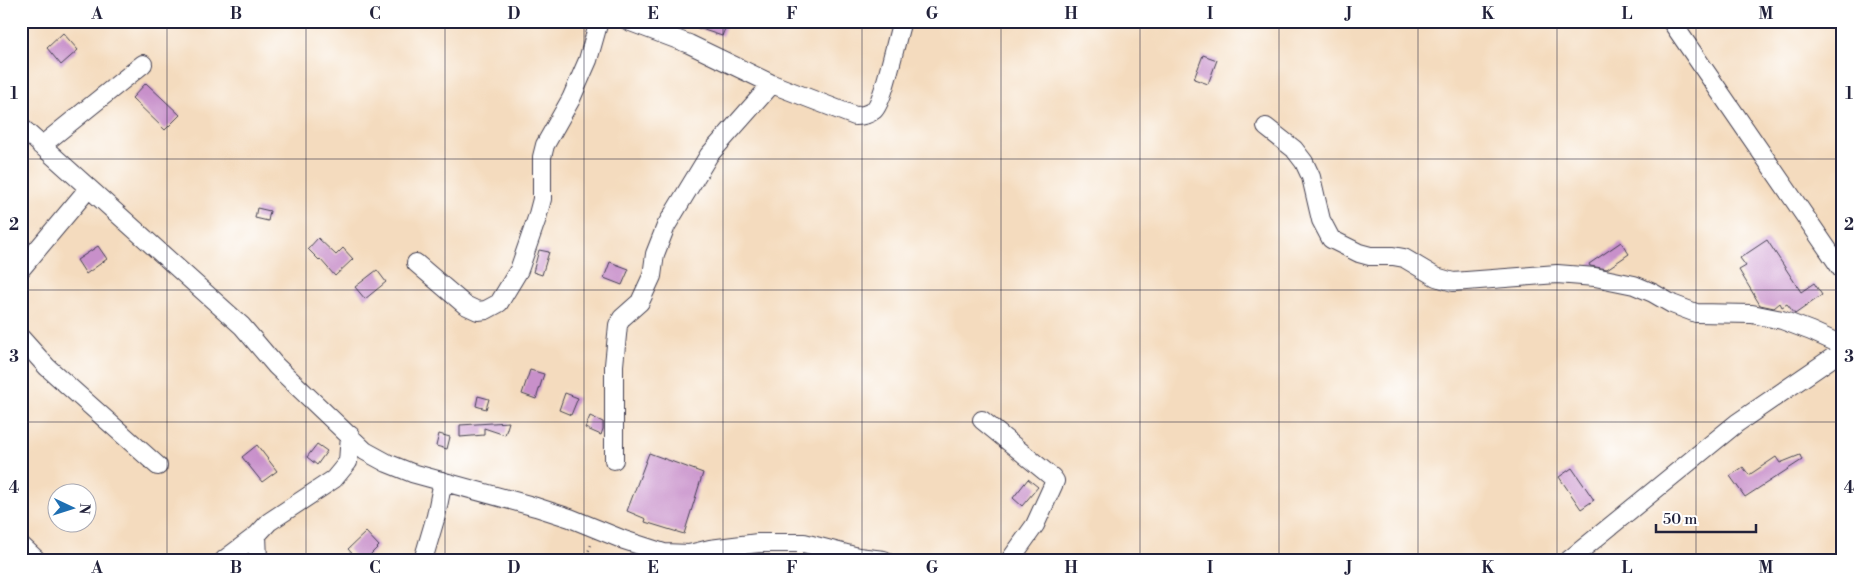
<svg xmlns="http://www.w3.org/2000/svg" width="1863" height="581" font-family="'Libre Bodoni',serif">
  <rect width="100%" height="100%" fill="#fff"/>
  <filter id="ink" filterUnits="userSpaceOnUse"><feTurbulence type="fractalNoise" baseFrequency=".02" numOctaves="2"/><feDisplacementMap in="SourceGraphic" scale="10" xChannelSelector="R" yChannelSelector="G"/><feConvolveMatrix kernelMatrix="1 2 1 2 8 2 1 2 1" color-interpolation-filters="sRGB"/></filter>
  <filter id="wash" filterUnits="userSpaceOnUse"><feTurbulence type="fractalNoise" baseFrequency=".0096" numOctaves="4" result="noise"/><feDisplacementMap in="SourceGraphic" scale="20" xChannelSelector="R" yChannelSelector="G"/><feGaussianBlur stdDeviation="1.12" result="paint"/><feColorMatrix in="noise" values="0 0 0 0 0 0 0 0 0 0 0 0 0 0 0 0 0 1.4 0 .05"/><feComposite in="paint" operator="in"/></filter>
  <g filter="url(#wash)">
    <rect width="100%" height="100%" fill="#f4dbbe"/>
    <g id="blocks">
      <!-- building -->
      <path fill="#c890ca" d="M684,21H728L722,36L683,23Z
        M63,33L78,50L61,65L47,48Z
        M1203,55L1217,60L1208,84L1194,79Z
        M146,83L180,115L165,130L132,98Z
        M257,208L270,211L268,221L255,218Z
        M318,238L336,255L343,248L353,259L335,276L320,259L319,260L308,249Z
        M1767,240L1801,292L1814,283L1822,295L1795,314L1787,304L1782,307L1780,303L1774,308L1760,305L1739,270L1746,266L1740,258Z
        M1621,242L1629,254L1607,269L1590,266L1589,264Z
        M98,246L107,259L86,274L77,260Z
        M539,250L549,252L542,275L533,272Z
        M610,262L629,269L622,285L604,278Z
        M377,270L386,282L365,299L355,287Z
        M530,370L544,374L536,399L522,394Z
        M565,393L578,398L571,415L559,410Z
        M478,396L489,399L486,409L476,406Z
        M590,416L603,422V429L601,435L585,428Z
        M509,422L505,435L484,428V435L460,437V425Z
        M439,434L450,437L447,449L436,446Z
        M317,444L327,451L317,465L307,457Z
        M257,445L277,471L262,482L242,457Z
        M649,453L703,473L684,534L645,522L646,519L627,511Z
        M1800,455L1802,460L1745,497L1730,476L1743,467L1749,475L1776,457L1780,463Z
        M1572,468L1594,500L1581,509L1559,477Z
        M1028,479L1038,487L1022,506L1013,498Z
        M366,532L379,546L365,560H358L348,549Z"/>
    </g>
  </g>
  <g filter="url(#ink)">
    <use href="#blocks" fill-opacity="0" stroke="#423e4f" stroke-width="1"/>
    <g fill="none" stroke-linecap="round" stroke-linejoin="round">
      <!-- minor casing -->
      <g stroke="#423e4f" stroke-width="20">
        <path id="minor" d="M628,21L689,44L772,84L855,116C862,116 868,115 874,110C884,101 896,39 902,21
          M1671,21L1842,270
          M21,127L242,326L276,366L365,451L387,463L412,473L536,507L570,518L624,540L664,553L689,554L710,549L758,543H804L858,557L884,560
          M1266,127L1294,149L1304,162L1311,177L1321,220L1331,239L1359,253L1370,256H1393L1404,258L1436,277L1453,282L1557,274L1595,277L1634,285L1653,293L1672,304L1696,313L1752,314L1782,320L1811,331L1842,345
          M41,146L143,64
          M416,263L465,305L478,311L486,310L499,303L519,270L537,218L542,199V157L545,145L571,99L588,60L599,21
          M21,269L88,189
          M21,338L47,367L158,466
          M982,420L1052,477L1055,481L1035,525L1010,560
          M614,460V365L618,325L622,318L640,302L652,276L655,254L666,226L709,155L772,84
          M21,545L36,559
          M224,560L257,535
          M258,560L257,535L269,522L334,479L348,462L350,435
          M423,560L436,516L443,481
          M1569,560L1737,423L1842,351"/>
      </g>
      <!-- path -->
      <path stroke="#423e4f" stroke-width="2.5" stroke-dasharray="1 4" stroke-linecap="butt" d="M585,560L592,542"/>
      <!-- minor -->
      <use href="#minor" stroke="#fff" stroke-width="18"/>
    </g>
  </g>
  <!-- grid -->
  <path fill="none" stroke="#22223b" stroke-width="1" stroke-opacity="0.55" d="M167,21V560M306,21V560M445,21V560M584,21V560M723,21V560M862,21V560M1001,21V560M1140,21V560M1279,21V560M1418,21V560M1557,21V560M1696,21V560M21,159H1842M21,290H1842M21,422H1842"/>
  <!-- margin -->
  <rect width="1863" height="581" fill="none" stroke="#fff" stroke-width="55"/>
  <!-- north arrow -->
  <g transform="translate(72 508) rotate(94)"><circle r="24" fill="#ffffff" stroke="#a7a7b1"/>
  <path d="M0-4L9 19L0 12L-9 19Z" fill="#1f6fb2"/>
  <text y="-8" font-size="14" font-weight="bold" text-anchor="middle" fill="#22223b">N</text>
  </g>
  <!-- scale -->
  <path d="M1656 524v8h100v-8" fill="none" stroke="#22223b" stroke-width="2.5"/>
  <text x="1663" y="524" font-size="15" fill="#22223b" stroke="#ffffff" stroke-width="4" paint-order="stroke">50 m</text>
  <rect x="28" y="28" width="1808" height="526" fill="none" stroke="#22223b" stroke-width="2"/>
  <g font-size="16" text-anchor="middle" font-weight="bold" fill="#22223b">
    <text x="97" y="19">A</text>
    <text x="236" y="19">B</text>
    <text x="375" y="19">C</text>
    <text x="514" y="19">D</text>
    <text x="653" y="19">E</text>
    <text x="792" y="19">F</text>
    <text x="932" y="19">G</text>
    <text x="1071" y="19">H</text>
    <text x="1210" y="19">I</text>
    <text x="1349" y="19">J</text>
    <text x="1488" y="19">K</text>
    <text x="1627" y="19">L</text>
    <text x="1766" y="19">M</text>
    <text x="14" y="99">1</text>
    <text x="1849" y="99">1</text>
    <text x="14" y="230">2</text>
    <text x="1849" y="230">2</text>
    <text x="14" y="362">3</text>
    <text x="1849" y="362">3</text>
    <text x="14" y="493">4</text>
    <text x="1849" y="493">4</text>
    <text x="97" y="573">A</text>
    <text x="236" y="573">B</text>
    <text x="375" y="573">C</text>
    <text x="514" y="573">D</text>
    <text x="653" y="573">E</text>
    <text x="792" y="573">F</text>
    <text x="932" y="573">G</text>
    <text x="1071" y="573">H</text>
    <text x="1210" y="573">I</text>
    <text x="1349" y="573">J</text>
    <text x="1488" y="573">K</text>
    <text x="1627" y="573">L</text>
    <text x="1766" y="573">M</text>
  </g>
</svg>
